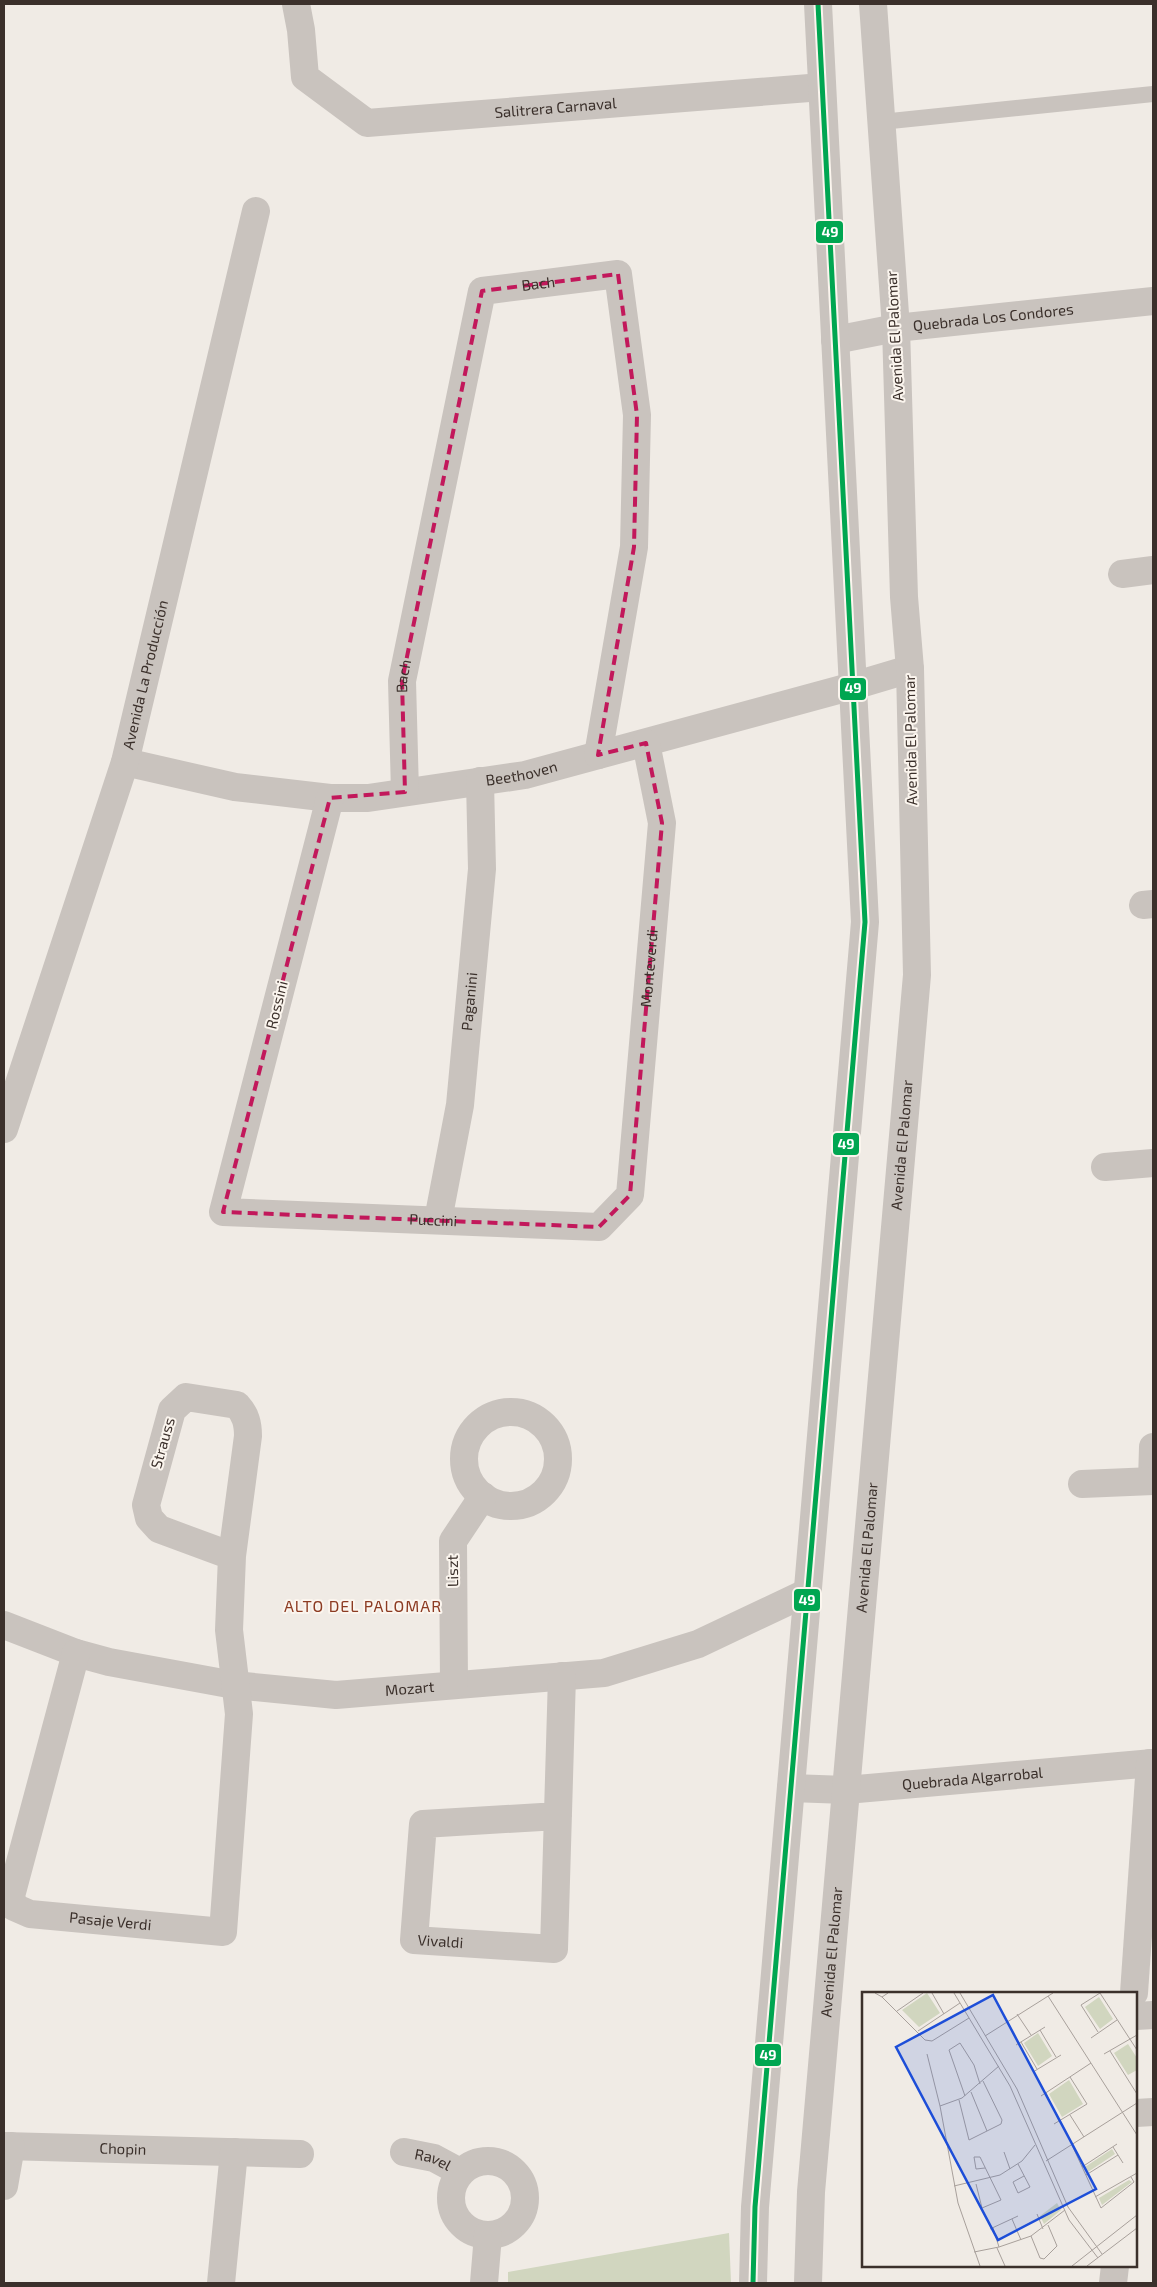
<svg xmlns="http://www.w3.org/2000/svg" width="1157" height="2287" font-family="'Exo 2',sans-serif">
  <rect width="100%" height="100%" fill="#f0ebe5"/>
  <!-- green -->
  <path fill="#d1d6bf" d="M729,2233L731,2283H508V2272Z"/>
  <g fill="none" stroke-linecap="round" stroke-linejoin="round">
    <!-- service -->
    <path stroke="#c9c3be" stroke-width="16" d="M881,122L1153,94"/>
    <!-- minor -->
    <g stroke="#c9c3be" stroke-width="28">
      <path id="s1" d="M296,4L301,30L305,77L367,123L822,87"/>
      <path id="s2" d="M835,340L896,328L1153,301"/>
      <path d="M1122,574L1153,570"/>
      <path id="s3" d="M125,762L235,787L330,798H368L525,775L853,686L910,669"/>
      <path id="s4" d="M405,792L402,681L482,291L618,274L637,415L634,547L598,755"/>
      <path id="s5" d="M330,798L223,1212L599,1227L630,1195L662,823L646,743"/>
      <path d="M1143,905L1153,904"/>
      <path id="s6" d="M4,1129L125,762L256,211"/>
      <path d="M1105,1167L1153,1163"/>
      <path id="s7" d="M438,1220L460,1105L482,869L480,781"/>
      <circle cx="511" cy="1459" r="47"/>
      <path d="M1152,1481L1153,1447"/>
      <path d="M1082,1484L1153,1481"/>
      <path id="s8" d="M4,1625L76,1653L109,1662L234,1685L336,1695L604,1673L698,1644L808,1592"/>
      <path id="s9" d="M76,1653L11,1896L14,1907L30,1914L223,1932L239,1714L229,1630L232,1556L248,1436C248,1424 246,1415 237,1405L186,1397L172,1410L146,1505L149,1518L159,1529L232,1556"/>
      <path d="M454,1685L453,1541L483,1496"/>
      <path id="s10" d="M791,1788L846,1790L1153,1763"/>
      <path id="s11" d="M558,1816L423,1824L414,1940L554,1949L562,1676"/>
      <path d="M1134,1993L1150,1763"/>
      <path d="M1136,2016L1153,2015"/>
      <path d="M1136,2113L1153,2112"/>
      <path id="s12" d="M4,2146L300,2154"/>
      <path id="s13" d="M404,2152L434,2158L460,2172"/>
      <circle cx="488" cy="2198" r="37"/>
      <path d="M4,2186L11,2146"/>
      <path d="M221,2283L234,2152"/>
      <path d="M484,2283L488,2235"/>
      <path d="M1113,2283L1115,2266"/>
    </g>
    <!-- tertiary -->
    <g stroke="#c9c3be" stroke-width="28">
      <path d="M753,2283L755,2207L865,922L818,4"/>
      <path id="s14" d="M808,2283L811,2192L917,975L910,669L904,597L896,328L873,4"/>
    </g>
    <!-- bus-1 casing -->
    <g stroke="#fbf5ee" stroke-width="9">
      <path id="bus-1" d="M753,2283L755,2207L865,922L818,4"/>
    </g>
    <!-- bus-1 -->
    <use href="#bus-1" stroke="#00a651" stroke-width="5"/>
  </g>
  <!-- marked area -->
  <path fill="none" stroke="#c2185b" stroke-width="4" stroke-dasharray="10 6" stroke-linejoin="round" d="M618,274L637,415L634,547L598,755L646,743L662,823L630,1195L599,1227L223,1212L330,798L405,792L402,681L482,291Z"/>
  <g text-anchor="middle" stroke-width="4" stroke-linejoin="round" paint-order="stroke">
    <!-- street labels -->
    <g font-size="15" fill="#3b302b" stroke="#fbf5ee">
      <text dy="5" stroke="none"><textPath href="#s1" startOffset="340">Salitrera Carnaval</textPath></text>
      <text dy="5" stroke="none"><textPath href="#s4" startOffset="566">Bach</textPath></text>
      <text dy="5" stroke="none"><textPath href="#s2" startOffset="160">Quebrada Los Condores</textPath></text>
      <text transform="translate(895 336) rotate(-93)" y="5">Avenida El Palomar</text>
      <text dy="5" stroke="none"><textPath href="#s6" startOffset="476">Avenida La Producción</textPath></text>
      <text dy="5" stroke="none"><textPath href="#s4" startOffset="116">Bach</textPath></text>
      <text transform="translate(911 740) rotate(-91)" y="5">Avenida El Palomar</text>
      <text dy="5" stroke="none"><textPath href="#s3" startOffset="402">Beethoven</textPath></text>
      <text dy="5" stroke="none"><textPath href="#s5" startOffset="1076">Monteverdi</textPath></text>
      <text dy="5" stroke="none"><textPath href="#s7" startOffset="221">Paganini</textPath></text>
      <text transform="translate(277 1005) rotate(-76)" y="5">Rossini</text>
      <text dy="5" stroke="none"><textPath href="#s14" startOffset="1142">Avenida El Palomar</textPath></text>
      <text dy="5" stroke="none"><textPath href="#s5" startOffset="638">Puccini</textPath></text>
      <text transform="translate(163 1443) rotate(-74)" y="5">Strauss</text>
      <text dy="5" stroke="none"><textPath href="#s14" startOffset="738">Avenida El Palomar</textPath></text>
      <text transform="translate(453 1571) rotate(-91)" y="5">Liszt</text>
      <text dy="5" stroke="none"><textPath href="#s8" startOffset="415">Mozart</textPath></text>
      <text dy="5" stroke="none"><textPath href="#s10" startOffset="182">Quebrada Algarrobal</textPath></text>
      <text dy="5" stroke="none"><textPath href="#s9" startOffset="361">Pasaje Verdi</textPath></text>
      <text dy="5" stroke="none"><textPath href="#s11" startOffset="278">Vivaldi</textPath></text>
      <text dy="5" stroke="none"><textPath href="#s14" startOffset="332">Avenida El Palomar</textPath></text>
      <text dy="5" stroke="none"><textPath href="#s12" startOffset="119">Chopin</textPath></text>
      <text dy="5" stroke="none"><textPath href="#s13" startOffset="30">Ravel</textPath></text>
    </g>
    <!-- neighbourhood labels -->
    <g font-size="16" letter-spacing="1" fill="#8c3b22" stroke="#fbf5ee">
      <text x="363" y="1612">ALTO DEL PALOMAR</text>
    </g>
  </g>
  <!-- overview -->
  <g transform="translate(862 1992)">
    <rect width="275" height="275" fill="#f0ebe5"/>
    <path d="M65,1L78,21L57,35L40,18ZM237,5L251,27L238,37L223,15ZM176,41L190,64L176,74L162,51ZM266,52L275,66V78L266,83L252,61ZM207,88L221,112L200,125L187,102ZM250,157L253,162L226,180L223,175ZM267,188L270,190L240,213L237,206ZM195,211L199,218L182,232L178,224Z" fill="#d1d6bf"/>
    <path fill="none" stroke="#a8a09b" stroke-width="1" d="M13,1L20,5L26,1M70,1L82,22M92,1L148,94L207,228L236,266M98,1L155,97L206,215L240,262M238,1L275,58M186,4L275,143M20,5L63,48L70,49L107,26M35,19L61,1M155,22L169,43M178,38L194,65M56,39L98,11M236,40L219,13L238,1M123,44L191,1M229,46L255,28M159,50L175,77M154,53L183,35M248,59L275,102M65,62L78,114L96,211L118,274M242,62L275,43M171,80L199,63M109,100L125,139M184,101L197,129M103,104L87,58L98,51L112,73L118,92M179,104L229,71M97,108L107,148L139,132L140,128L121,89M78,114L100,106L137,74M208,123L222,145M192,132L225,112L208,85M210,153L239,216L272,190L269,185M251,155L261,171M142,160L148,177M184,169L275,111M156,172L168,195L156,201L151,190L162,184M220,175L255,152M224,183L256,163M114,192L120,216L139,208L118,165H112L114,177L123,176M92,194L138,183L160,169L173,153M233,205L275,181M175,222L181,237M150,227L159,248M131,236L137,255M128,237L156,224M169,244L178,266L182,267L195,254L186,233M135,256L143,274M112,260L137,255L169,244L203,218M210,274L275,223M225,274L275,236"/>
    <path fill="#1d4ed8" fill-opacity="0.15" stroke="#1d4ed8" stroke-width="2.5" d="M131,3L234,197L136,248L34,55Z"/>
    <rect width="275" height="275" fill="none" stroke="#3b302b" stroke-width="2.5"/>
  </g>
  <g stroke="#fbf5ee" stroke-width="2">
    <rect x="815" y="220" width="29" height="24" rx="5" fill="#00a651"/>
    <rect x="839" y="677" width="28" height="24" rx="5" fill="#00a651"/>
    <rect x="832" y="1132" width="28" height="24" rx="5" fill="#00a651"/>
    <rect x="793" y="1588" width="28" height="24" rx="5" fill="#00a651"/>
    <rect x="754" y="2043" width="28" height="24" rx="5" fill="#00a651"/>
  </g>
  <g font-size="14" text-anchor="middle" font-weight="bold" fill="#fff">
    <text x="830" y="237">49</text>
    <text x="853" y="693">49</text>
    <text x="846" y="1149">49</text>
    <text x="807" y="1605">49</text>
    <text x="768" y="2060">49</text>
  </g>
  <!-- border -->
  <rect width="1157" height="2287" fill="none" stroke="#3b302b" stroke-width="10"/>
</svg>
